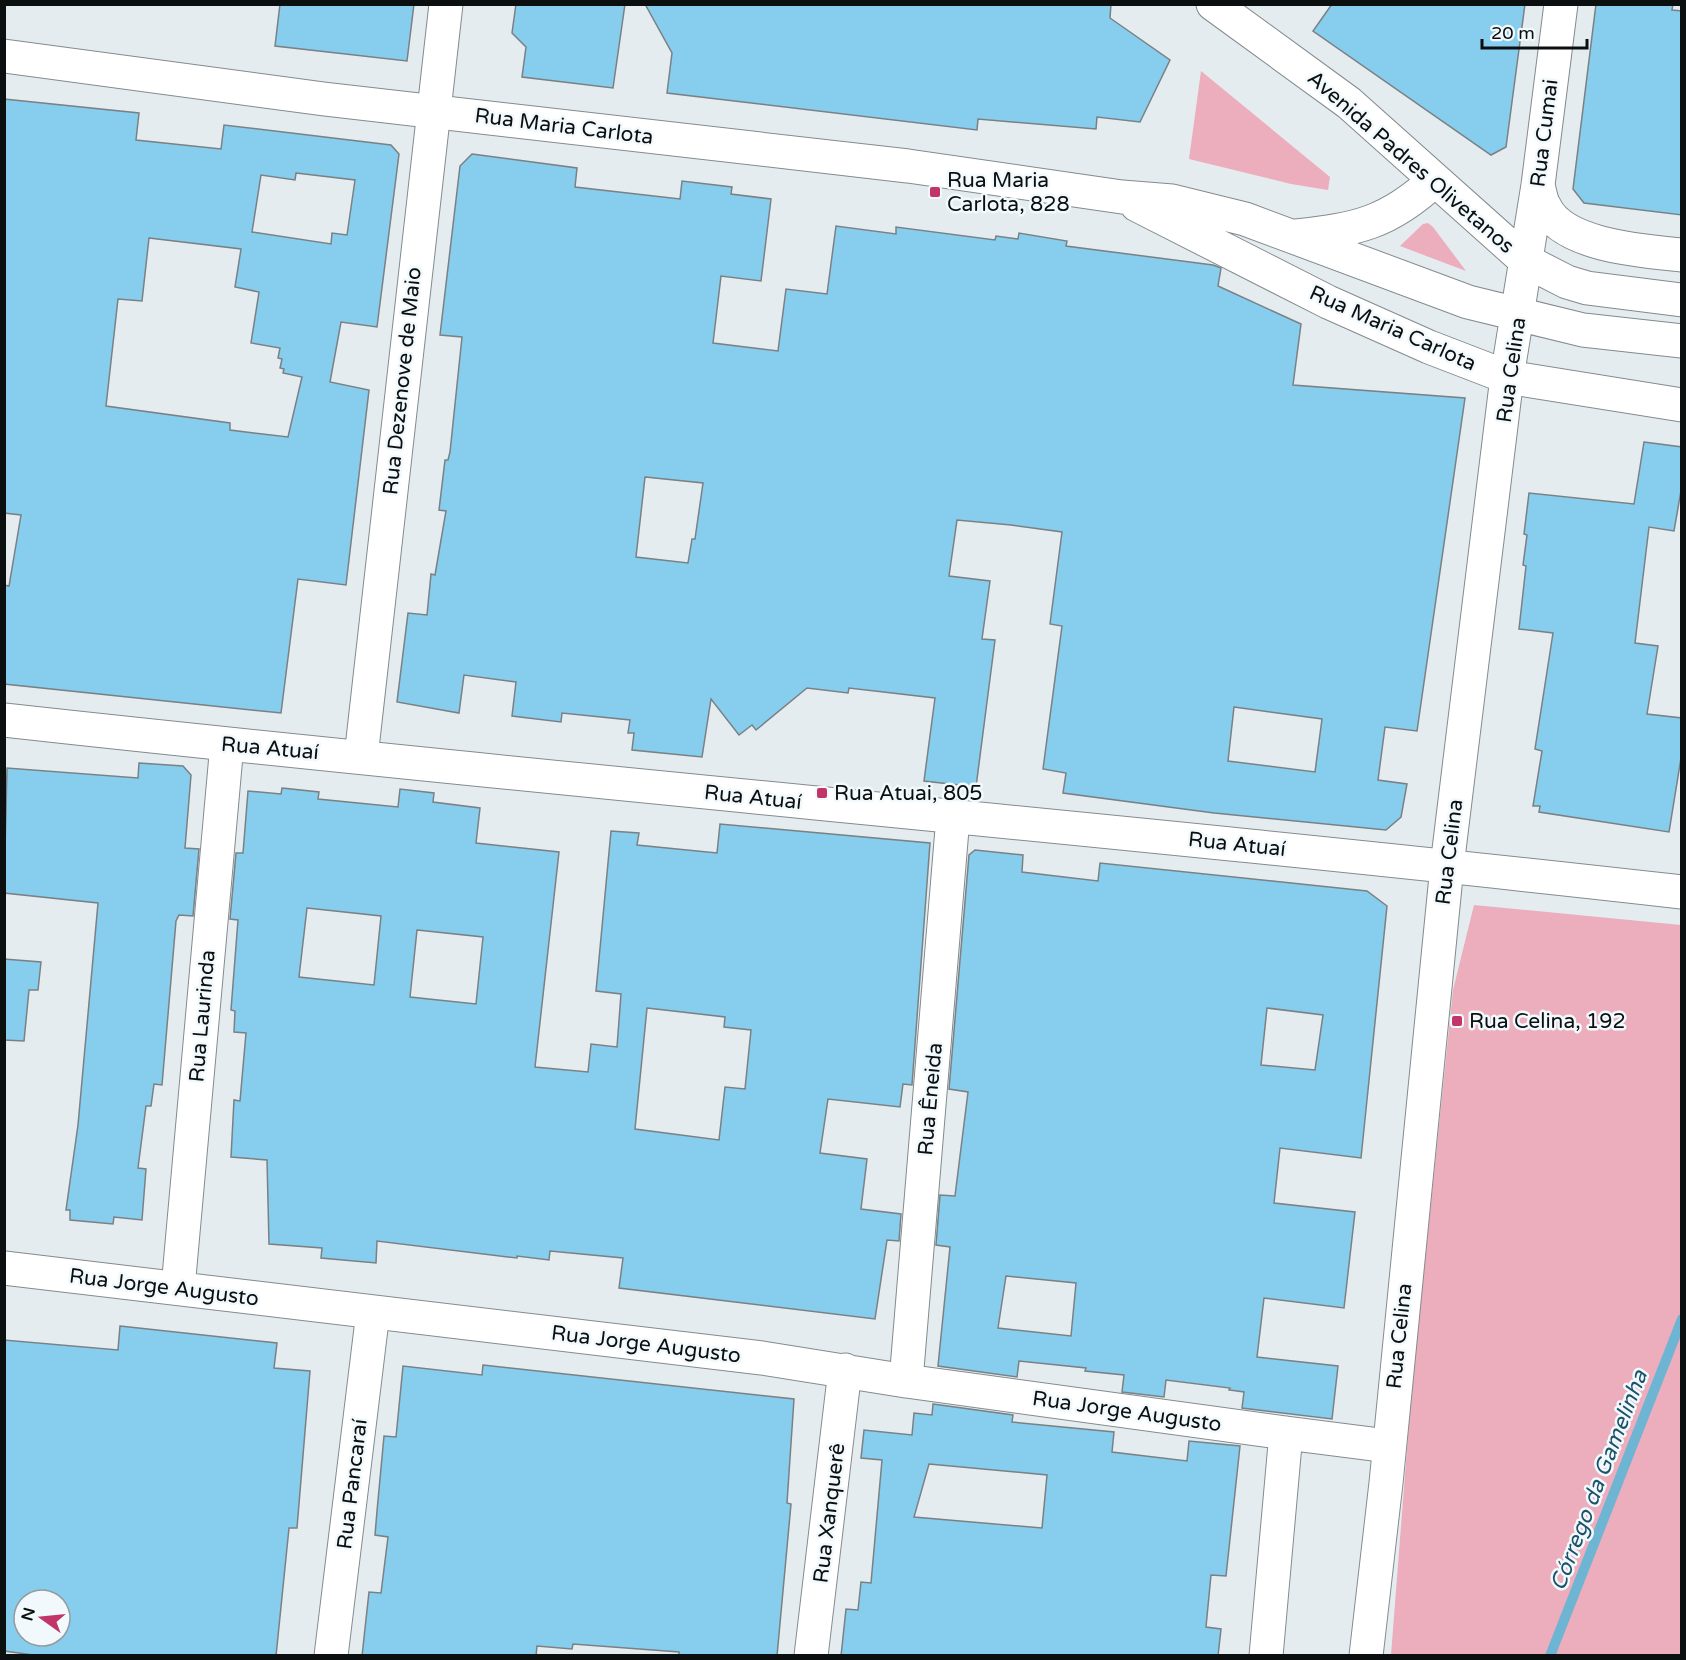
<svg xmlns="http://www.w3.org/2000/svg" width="1686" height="1660" font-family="'Varela Round',sans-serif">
  <rect width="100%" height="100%" fill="#e4ecf0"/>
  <!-- green -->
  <path fill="#ecadbc" d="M1201,71L1330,177L1328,190L1291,184L1189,159Z
    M1428,223L1433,227L1466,271L1400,246L1423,224Z
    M1474,905L1681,925V1655H1391L1411,1397L1453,990Z"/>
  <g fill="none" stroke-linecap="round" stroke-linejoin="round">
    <!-- stream -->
    <path stroke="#6eb4d3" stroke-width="10" d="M1550,1656L1682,1319"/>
  </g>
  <!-- building -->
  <path fill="#87cded" stroke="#7a8184" stroke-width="1.5" fill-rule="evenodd" d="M280,4H414L407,61L275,46Z
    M516,4H625L613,88L522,77L526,47L512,33Z
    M645,4H1111L1110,18L1170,60L1140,122L1097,117L1096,129L978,119L977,130L667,93L672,53Z
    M1332,4H1525L1506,147L1491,155L1313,31Z
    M1596,4H1673L1672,10L1682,11V215L1584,203L1573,189Z
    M4,99L139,113L136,140L221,149L224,125L391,145L399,154L377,327L341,322L330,382L369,390L346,585L298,579L281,713L4,684V585L9,586L21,515L4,513ZM296,173L355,180L347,235L332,233L331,244L252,232L261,175L295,180ZM149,238L241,249L235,287L259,292L251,343L280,348L278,358L282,359L280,368L284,369L283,373L302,377L288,437L230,430V423L106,406L118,299L142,301Z
    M472,154L577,168L575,187L680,199L682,181L732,187L731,194L771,199L761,281L721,276L713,343L778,351L786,289L827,294L836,226L896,234V227L995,240L996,236L1018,239L1019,233L1067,241L1066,246L1213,265L1221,268L1218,286L1301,324L1293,385L1465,398L1417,731L1385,727L1378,780L1407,784L1401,817L1386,830L1214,813L1063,793L1066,773L1043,769L1062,626L1050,624L1062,532L1011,525L957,520L949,576L990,581L982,639L995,640L976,787L924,781L935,698L849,688L848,693L807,688L756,730L752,725L739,735L711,699L702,757L632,750L634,733H628L630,720L562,713L561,722L512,716L516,682L464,675L459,713L397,702L408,613L427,615L431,574L435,575L446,511L439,510L445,460H448L450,452L462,337L440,335L460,166ZM645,477L703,483L695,539H692L688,563L636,557ZM1234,707L1322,719L1315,772L1228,761Z
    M1644,442L1682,447V485L1674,531L1649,527L1635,643L1658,646L1647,714L1682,718V752L1669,832L1539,812L1540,806H1533L1542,751L1535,749L1553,633L1519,629L1526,566L1523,565L1527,535L1524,534L1529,493L1634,504Z
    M139,763L183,766L191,775L185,848L199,849L193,916L179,915L176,921L162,1085L154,1084L151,1106H146L138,1168L146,1169L142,1220L114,1217L113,1224L70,1220V1210H66L78,1125L98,903L4,893L7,768L138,778Z
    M282,788L319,792L318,799L398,807L400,789L434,793L433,802L480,808L476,843L559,852L535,1067L588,1072L591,1044L617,1047L621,994L596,991L611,831L639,833L637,845L717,853L720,824L930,843L912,1085L903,1084L900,1107L828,1099L820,1153L867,1159L861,1209L901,1214L899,1241L887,1240L875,1319L619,1288L623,1258L550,1251L549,1260L517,1256V1258L377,1241L376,1263L321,1258L322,1248L269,1244L267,1160L231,1157L234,1100L240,1101L246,1033L234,1032L235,1011L231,1010L238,920L230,919L236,853H243L248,791L281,794ZM307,908L381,916L374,985L299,977ZM417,930L483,937L476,1004L410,997ZM647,1008L725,1017L724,1027L751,1030L745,1089L725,1087L719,1140L635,1129Z
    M975,850L1023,855L1022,872L1098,881L1100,863L1367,891L1387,906L1361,1158L1280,1148L1274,1203L1355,1212L1344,1308L1264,1298L1257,1357L1338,1366L1332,1419L1242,1408L1244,1392L1229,1390L1230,1388L1166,1380L1164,1397L1122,1392L1124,1375L1085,1371L1086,1368L1019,1361L1017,1377L938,1366L950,1247L936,1245L940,1195L955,1196L968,1092L949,1089L969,855ZM1267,1008L1323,1015L1315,1070L1261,1065ZM1006,1276L1076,1283L1071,1336L998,1328Z
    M4,959L41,962L38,990H29L24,1041L4,1040Z
    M120,1326L277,1343L274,1368L310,1371L297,1528H289L276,1656H41L4,1651V1340L118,1350ZM24,1600H60V1636H24Z
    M483,1365L794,1399L787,1503L791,1504L777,1656H679V1652L573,1644L572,1649L537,1646L536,1656H362L369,1592L381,1593L388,1537L375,1535L377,1511L384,1436L396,1437L403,1366L482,1375Z
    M933,1404L1013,1415L1012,1422L1114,1432L1112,1452L1187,1461L1189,1441L1240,1446L1226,1576L1211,1575L1206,1627L1221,1629L1218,1656H841L846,1609L858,1610L861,1582L871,1583L882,1460L861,1458L864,1430L912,1435L914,1413L932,1415ZM929,1464L1047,1475L1042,1528L914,1517Z"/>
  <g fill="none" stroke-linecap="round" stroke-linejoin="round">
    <!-- minor casing -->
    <g stroke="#838b8e" stroke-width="35">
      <path id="minor" d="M4,720C563,782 1123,829 1682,892
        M361,757L446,4
        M4,1268L762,1358L906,1381L1286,1433
        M178,1288L227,744
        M906,1381L953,817
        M331,1656L373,1312
        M811,1656L845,1370
        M1266,1656L1286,1433L1388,1446"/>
    </g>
    <!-- tertiary casing -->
    <g stroke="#838b8e" stroke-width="35">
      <path id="tertiary" d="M1213,4L1349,103L1526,261L1567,282L1587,288L1682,300
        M4,56L324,99L908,166L1122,197L1172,201L1245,219L1468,302L1583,330L1682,341
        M1538,185C1540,192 1541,201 1545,207C1563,246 1644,251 1682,255
        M1137,205L1328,302L1429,347L1507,377L1682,405
        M1296,236C1357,229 1387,224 1435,180
        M1366,1656L1386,1483L1447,866L1507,377L1538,185L1561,4"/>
    </g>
    <!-- minor -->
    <use href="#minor" stroke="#fff" stroke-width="33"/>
    <!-- tertiary -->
    <use href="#tertiary" stroke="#fff" stroke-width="33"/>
  </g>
  <!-- markers -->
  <g fill="#c13568" stroke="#f1f9fd" stroke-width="2">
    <rect x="929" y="186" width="12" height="12" rx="3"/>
    <rect x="816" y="787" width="12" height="12" rx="3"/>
    <rect x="1451" y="1015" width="12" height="12" rx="3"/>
  </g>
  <g text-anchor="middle" stroke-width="5" stroke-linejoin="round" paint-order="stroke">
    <!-- street labels -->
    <g font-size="21" fill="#0c0f10" stroke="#f1f9fd">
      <text transform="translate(564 126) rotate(7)" y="7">Rua Maria Carlota</text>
      <text transform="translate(1544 133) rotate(-83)" y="7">Rua Cumai</text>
      <text transform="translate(1411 162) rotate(41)" y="7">Avenida Padres Olivetanos</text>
      <text transform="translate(1393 328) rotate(24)" y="7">Rua Maria Carlota</text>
      <text transform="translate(1511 370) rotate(-82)" y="7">Rua Celina</text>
      <text transform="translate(402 381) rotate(-84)" y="7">Rua Dezenove de Maio</text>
      <text transform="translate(270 748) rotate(5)" y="7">Rua Atuaí</text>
      <text transform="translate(753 797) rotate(6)" y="7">Rua Atuaí</text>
      <text transform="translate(1237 844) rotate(6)" y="7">Rua Atuaí</text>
      <text transform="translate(1449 852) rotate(-83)" y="7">Rua Celina</text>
      <text transform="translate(202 1016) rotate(-85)" y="7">Rua Laurinda</text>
      <text transform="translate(930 1099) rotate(-85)" y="7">Rua Êneida</text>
      <text transform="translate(164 1287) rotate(7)" y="7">Rua Jorge Augusto</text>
      <text transform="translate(1399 1336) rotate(-84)" y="7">Rua Celina</text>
      <text transform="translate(646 1344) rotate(7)" y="7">Rua Jorge Augusto</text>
      <text transform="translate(1127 1411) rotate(8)" y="7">Rua Jorge Augusto</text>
      <text transform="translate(352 1484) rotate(-83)" y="7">Rua Pancaraí</text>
      <text transform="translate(829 1513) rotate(-83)" y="7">Rua Xanquerê</text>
    </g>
    <!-- poi labels -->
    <g font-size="21" fill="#0c0f10" stroke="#f1f9fd" text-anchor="start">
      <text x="947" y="187">Rua Maria<tspan x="947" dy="24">Carlota, 828</tspan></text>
      <text x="834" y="800">Rua Atuai, 805</text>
      <text x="1469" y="1028">Rua Celina, 192</text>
    </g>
    <!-- water labels -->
    <g font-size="22" font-style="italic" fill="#1a5269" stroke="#f1f9fd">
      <text transform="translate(1598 1480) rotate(-69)" y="8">Córrego da Gamelinha</text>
    </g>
  </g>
  <!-- border -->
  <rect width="1686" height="1660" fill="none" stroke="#0c0f10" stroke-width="12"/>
  <!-- north arrow -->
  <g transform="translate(42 1618) rotate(285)"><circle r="28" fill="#f1f9fd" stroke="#959b9e" stroke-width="1.5"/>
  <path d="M0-4.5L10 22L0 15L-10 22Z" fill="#c13568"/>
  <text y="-9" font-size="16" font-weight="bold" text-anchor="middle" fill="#0c0f10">N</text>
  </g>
  <!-- scale -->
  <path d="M1482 39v9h105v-9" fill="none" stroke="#0c0f10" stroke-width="3"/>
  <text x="1491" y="39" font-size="18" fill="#0c0f10" stroke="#f1f9fd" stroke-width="4.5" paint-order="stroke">20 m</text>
</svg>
